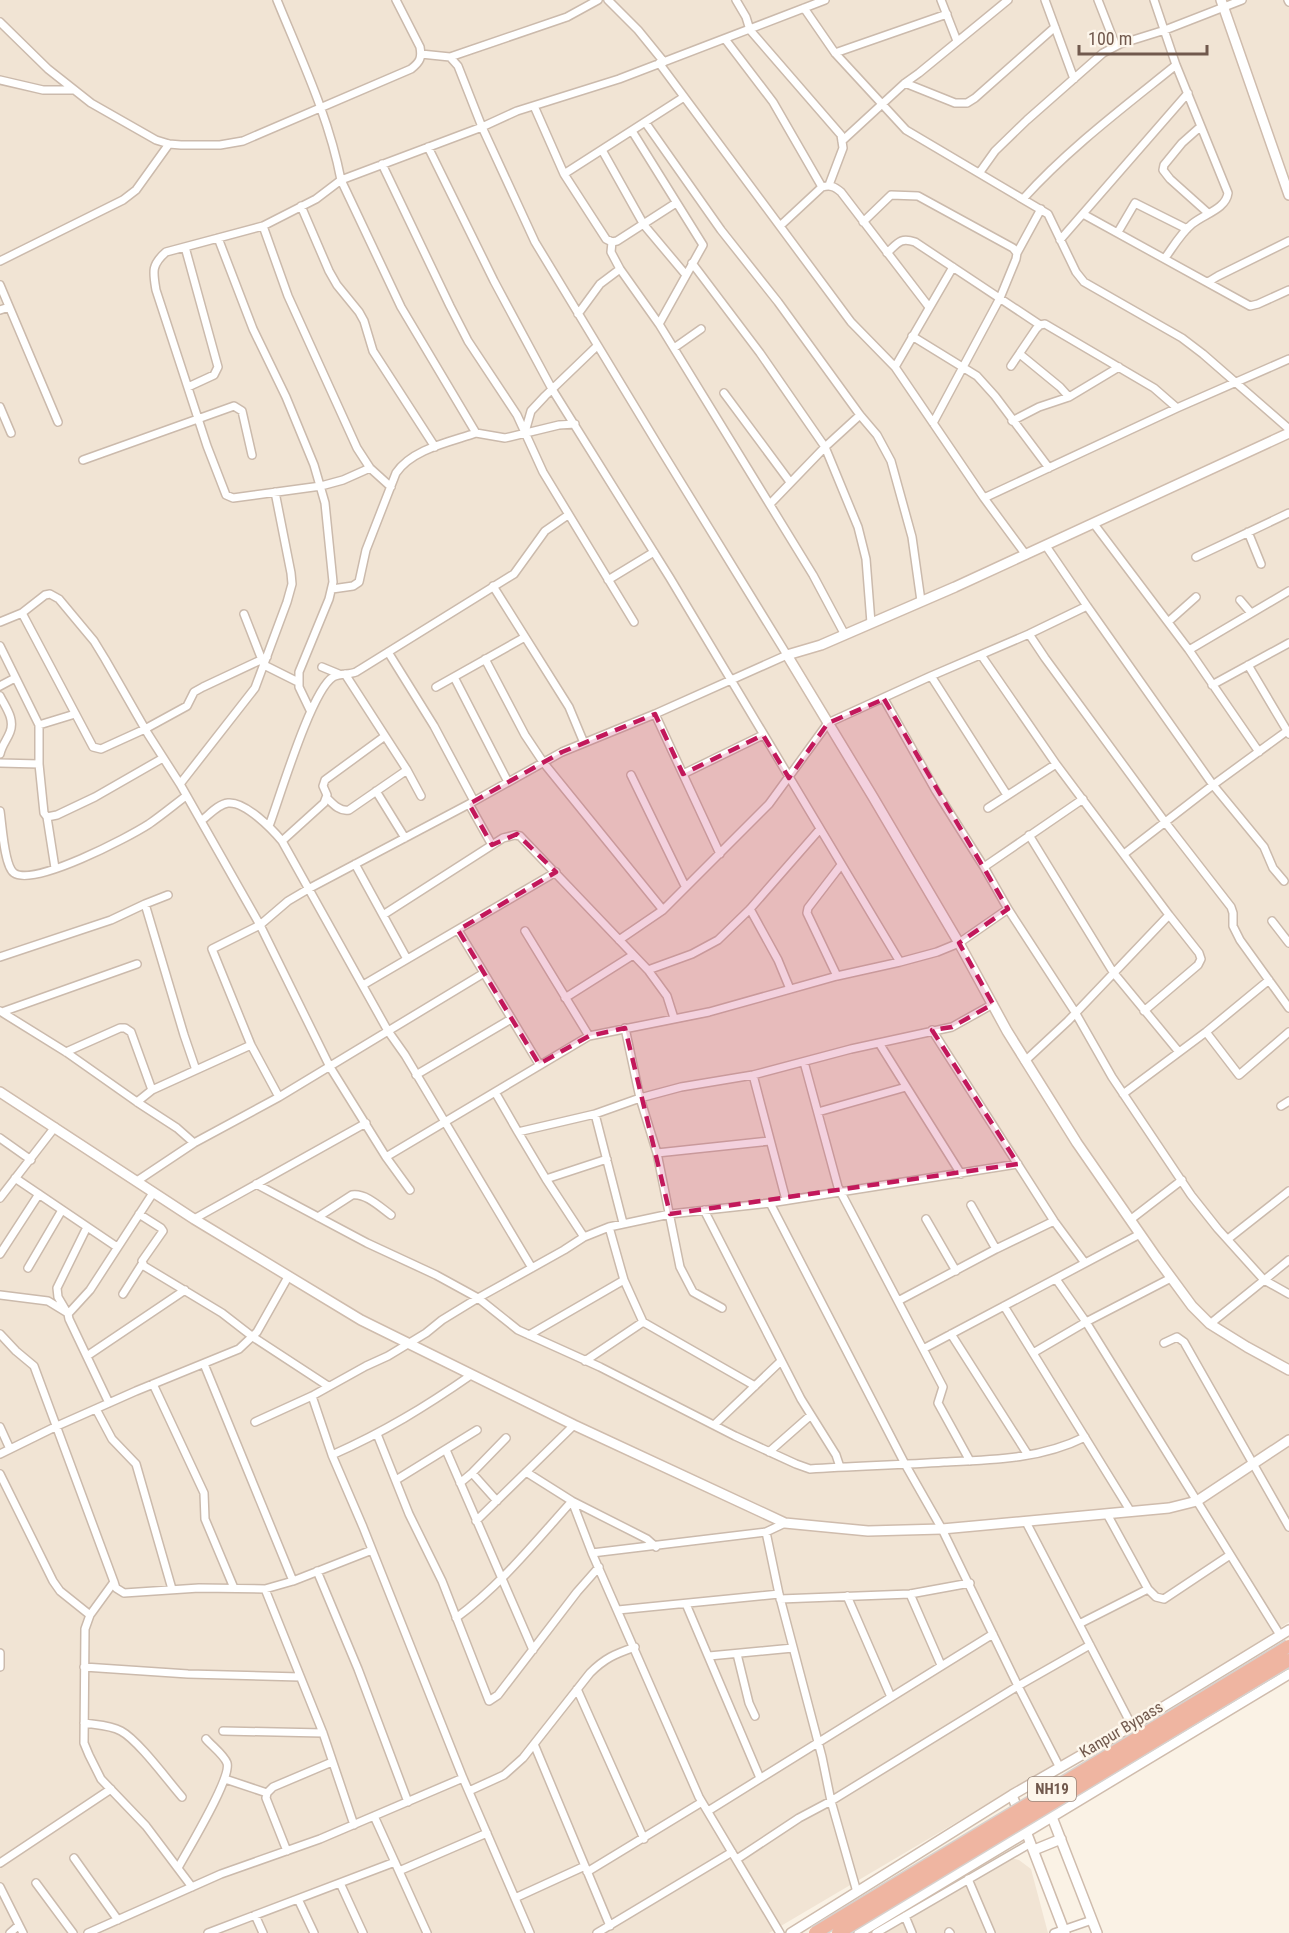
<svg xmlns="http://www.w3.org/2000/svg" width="1289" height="1933" font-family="'Roboto Condensed',sans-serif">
  <rect width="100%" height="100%" fill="#faf2e5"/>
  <!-- residential -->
  <path fill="#f1e4d4" d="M0,0H1289V1622L1221,1666L769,1933H0Z
    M1011,1858L1019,1860L1031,1869L1048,1933H886Z"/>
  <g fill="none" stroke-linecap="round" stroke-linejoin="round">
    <!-- street casing -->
    <g stroke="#cbbaac" stroke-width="10">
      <path id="street" d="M277,0C301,59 329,117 341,180L316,199L263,226L166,252C151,265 153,272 156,290L207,446L226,495L233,498L321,486L343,480L370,468
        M608,0L638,30L664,62
        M736,0L746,17L750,30L841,135L843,148L829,185
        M941,0L957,41
        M1045,0L1074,79
        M1098,0L1116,46
        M1154,0L1176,65L1228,193C1226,209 1204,214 1192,224C1181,233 1173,247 1165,258
        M1288,0L1289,2
        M804,8L835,53L906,130L1048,214L1076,272L1084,282L1182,338L1203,354L1289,429
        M0,22L48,69L91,103L156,140L169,144L181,145H220L243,141L411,69C420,62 422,58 420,47L396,0
        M725,39L773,102L822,187
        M835,53L947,14
        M450,57L567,17L598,0
        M659,63L851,322L895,367L984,498L1026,555
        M0,80L43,90H74
        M905,83L955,103H967L975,98L1055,27
        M534,106L564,174L606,239L612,242L617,241L676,203
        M645,122L721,230L778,302L860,415L877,435L891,461L912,537L921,601
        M1200,127L1182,143L1164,165L1163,170L1170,179L1208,213
        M632,131L703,245L659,324L813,575L845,635
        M842,141L905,83L919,73L1008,0
        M428,147L494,281L552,389L670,578L900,962
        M602,150L644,225L686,275
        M382,164L450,306L468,341L517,415L543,472L634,622
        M980,172L995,151L1027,120L1103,53L1120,44L1165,30L1242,0
        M564,174L684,97
        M1023,199C1068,149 1124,107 1176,65
        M301,206L329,271L337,285L359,312L364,321L373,351L435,447
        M1083,214L1250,306L1258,304L1289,290
        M863,222L891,195L918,196L1013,248L1017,253L1016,259L1000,298L933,423
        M263,226L288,296L357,448L370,468L391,487
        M780,226L822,187C830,185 834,186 841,192L929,307
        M1118,232L1135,203L1187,229
        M218,238L253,329L286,397L314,465L325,503L333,582L329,599L299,672V687L310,710
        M1060,240L1188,93
        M612,242L611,252L620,269L659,324
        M185,247L218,367L214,375L188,387
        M887,253C898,243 900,237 915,242L1040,325
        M1017,253L1041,209
        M0,261L123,200L136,190L169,144
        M692,263L760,353L825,447L858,527L866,559L871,623
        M1208,282L1218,276L1289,241
        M0,285L58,422
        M0,310L9,307
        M578,314L600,284L620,269
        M912,336L977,376L995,396L1049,468
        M674,348L701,329
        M1021,355L1060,387L1069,397
        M1011,366L1036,329L1040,325L1045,324L1154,388L1177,408
        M895,367L953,267
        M724,393L790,482
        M0,407L11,433
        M1012,421L1039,407L1069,397L1119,367
        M575,424L559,425L505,438L476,433L401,307L341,180L482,127L517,111L619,79L825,0
        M525,432L531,411L545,396L597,346
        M83,460L234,406L242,411L252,455
        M984,498L1177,408L1289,359
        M770,504L825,447L860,415
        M1094,524L1189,650L1259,752
        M1248,532L1261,564
        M1196,557L1289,513
        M608,580L654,552
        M493,586L569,707L584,743
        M332,589L353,586L359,582L366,550L396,473C412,449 450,442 476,433
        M1240,600L1251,613
        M1087,606L1213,785L1264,847L1273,868L1284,881
        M22,613L93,747L101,749L145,729L187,706L194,692L203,687L267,657
        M244,614L262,660
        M0,622L22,613L45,595L50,594L59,599L94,641L105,659L148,734L180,784L260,925L330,1067L386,1157L410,1190
        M1168,622L1196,597
        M1029,634L1045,658L1165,822L1231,907L1233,913V926L1240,940L1289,1008
        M0,646L39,725L75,714
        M1189,650L1289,591
        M388,652L434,726L474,801
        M981,655L1056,764L1169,915
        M485,659L525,735L543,762L663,910
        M264,665L298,682
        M1248,665L1289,734
        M322,667L339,674
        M345,674L407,770L421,796
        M931,676L1007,795
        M454,677L508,782
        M1212,685L1289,643
        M0,686L15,678
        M436,687L525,637
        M0,696C6,708 15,719 10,732C7,740 2,745 0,754
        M884,699L936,791L984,867L1008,909L1075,1012L1112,1077L1191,1195L1218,1229L1264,1280L1289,1294
        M655,714L720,854
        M39,725V764L44,813L47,817L57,815L95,797L163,758
        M0,763L39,764
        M683,774L763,735
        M631,775L685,886
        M180,784L255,688L287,602L292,584L291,573L275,492
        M376,791L405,838
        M327,798C333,804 340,812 349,810L407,770
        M469,804L492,845
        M988,808L1056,764
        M0,811C2,823 4,866 14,873C34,887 129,837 149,824C162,815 174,805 186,796
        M47,817L55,868
        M201,821C208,816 218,804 228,803C245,801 272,829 282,841L388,1031L405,1055L532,1268
        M269,826C280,797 311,691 333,677C340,673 349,675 356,672L514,574L545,531L568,515
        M1029,835L1113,972L1179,1052
        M282,841L324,803L327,795L323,786L325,780L385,736
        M1124,854L1213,785L1287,731
        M355,864L407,959
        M984,867L1083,799
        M145,904L184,1035L196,1070
        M750,909L778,960L790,989
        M383,915L503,838L515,835L520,836L648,970L667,996L674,1018
        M1272,921L1289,943
        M458,930L539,1064
        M525,931L589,1036
        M619,940L663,910L769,804L828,723L931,676L1029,634L1087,606L1046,546
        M0,957L111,920L145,904L168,895
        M648,970L692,954L718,940L750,909L820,829
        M837,976L807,913L808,908L841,865
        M363,985L556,872
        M565,998L633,955
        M0,1011L66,1052L137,1102L177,1128L194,1143
        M2,1012L137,964
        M625,1028L640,1098L657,1153L680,1267L693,1292L722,1308
        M932,1030L1054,1221L1085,1263
        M1206,1032L1239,1075L1289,1032
        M879,1043L961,1174
        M66,1052L120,1028H125L131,1032L152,1090
        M1025,1061L1068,1021L1169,915L1199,953L1201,959L1198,965L1144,1011
        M804,1062L838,1187L943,1387L938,1403L970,1461
        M416,1075L511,1019
        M753,1075L786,1200
        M495,1092L518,1132L595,1114L640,1098L681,1087L753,1075L851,1049L952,1027L993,1004
        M1123,1094L1206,1032L1269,980
        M279,1097L251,1045L212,949L260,925L288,901L310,888L469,804L562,752L655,714L787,655L661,450L535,242L482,127L458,66L450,57L421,54
        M137,1102L152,1090L251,1045
        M1281,1106L1289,1101
        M818,1112L906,1087
        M595,1114L623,1223
        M518,1132L546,1179L584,1237
        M0,1138L31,1160
        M657,1153L770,1141
        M386,1157L589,1036L709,1012L837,976L900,962L937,952L959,943L1008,909
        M15,1178L117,1247
        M546,1179L607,1159
        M137,1181L194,1143L279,1097L484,973
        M256,1184L367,1243L436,1275L478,1298L518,1330L600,1367L735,1436L796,1464L810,1469C855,1466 900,1465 944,1462C993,1460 1041,1459 1085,1437
        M0,1198L55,1127
        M770,1203L905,1464L942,1529L1018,1686L1060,1768
        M971,1205L996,1249
        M704,1210L801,1399L836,1455L840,1467
        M139,1214L161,1228L163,1231L142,1261L144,1266L222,1313L253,1337L328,1386
        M318,1217L352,1195C366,1193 380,1207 391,1215
        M194,1219L366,1123
        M926,1219L956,1271
        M1130,1220L1182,1180
        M609,1227L624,1280L643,1322
        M1228,1239L1289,1191
        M0,1254L39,1194
        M28,1268L62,1210
        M1056,1279L1086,1322L1280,1635
        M123,1294L142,1264
        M0,1295L48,1301L66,1312
        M898,1301L996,1249L1054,1221
        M1004,1306L1131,1512
        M68,1314L58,1297L57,1288L87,1227
        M1210,1324L1289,1260
        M0,1334L16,1351L34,1366L114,1582L116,1588L124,1593L199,1588L265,1589L293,1581L372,1550
        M951,1334L1028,1455
        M529,1335L624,1280
        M1164,1343L1177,1337L1184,1342L1289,1527
        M923,1349L1140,1234
        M1033,1353L1086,1322L1171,1278
        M87,1356L185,1290
        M585,1361L643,1322L755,1386
        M204,1364L293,1581
        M153,1384L204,1493L205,1519L234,1588
        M312,1396L332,1455L363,1527L463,1778L530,1933
        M109,1403L69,1319L68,1314L90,1290L153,1193
        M96,1409L112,1439L136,1464L172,1589
        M255,1422L312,1396L366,1366L388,1356L426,1333L442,1320L478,1298L564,1250L584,1237L609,1227L670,1214L770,1203L1018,1164
        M714,1425L781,1361
        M0,1427L10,1449
        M377,1434L409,1514L442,1581L489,1701L498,1695L577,1592L599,1567
        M446,1450L533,1650
        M769,1452L811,1415
        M0,1454L57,1426L136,1391L239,1349L257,1332L288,1277
        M332,1455C384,1432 425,1407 471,1375
        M526,1472L572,1501L647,1539L656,1547
        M472,1473L497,1501
        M0,1474L53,1581L60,1591L90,1615
        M396,1480L477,1430
        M460,1483L472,1473L506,1438
        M1107,1514L1148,1589L1156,1597L1164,1599L1230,1555
        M476,1521L574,1425
        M1026,1522L1132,1726
        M766,1532L779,1594L822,1757L831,1801L857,1892
        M592,1553L766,1532L785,1523
        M317,1571L358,1669L408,1802
        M114,1582L90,1615L85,1629L84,1743L89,1755L101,1779L146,1826L192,1887
        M265,1589L323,1733L354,1825
        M910,1594L941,1665
        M847,1596L891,1697
        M780,1599L910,1594L970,1583
        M686,1604L760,1778
        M618,1610L779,1594
        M456,1618C501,1585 535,1542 572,1501L592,1553L699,1797L780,1933
        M1079,1624L1148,1589
        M0,1653V1667
        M737,1654L749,1703L755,1716
        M709,1656L793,1648
        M84,1667L188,1674L300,1677
        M577,1689L644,1839
        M84,1723C96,1725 110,1725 121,1731C138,1740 168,1781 182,1797
        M223,1731L323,1733
        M534,1744L610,1926
        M225,1779L267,1793
        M469,1791L504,1775L523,1758L590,1673C605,1658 615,1654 635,1647
        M708,1811L993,1634
        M374,1816L427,1933
        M287,1851L266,1798L267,1793L273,1787L332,1762
        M74,1858L118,1920
        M737,1859L799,1818L831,1801L1018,1686L1090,1645
        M0,1863L111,1789
        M178,1868C187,1851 232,1778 227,1763C224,1755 212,1746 206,1739
        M399,1871L487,1833
        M587,1872L702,1802
        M968,1879L991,1933
        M36,1883L73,1933
        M340,1883L363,1933
        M0,1887L23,1933
        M515,1898L585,1866
        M298,1899L314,1933
        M255,1915L263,1933
        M905,1916L912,1933
        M949,1932L950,1933
        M10,1933L19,1925
        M88,1933L221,1874L320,1839L463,1778
        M208,1933L395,1862
        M597,1933L732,1852
        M876,1933L1031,1843
        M1054,1933L1092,1920"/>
    </g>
    <!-- secondary casing -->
    <g stroke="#cfbcad" stroke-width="12">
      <path id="secondary" d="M1221,0L1289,195
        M1289,433L955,587L821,645L787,655L873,797L959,943L1007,1031L1077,1143L1156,1257L1192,1306L1210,1324L1247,1347L1289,1370
        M0,1092L194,1219L361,1320L574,1425L785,1523L868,1531L942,1529L1169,1508L1197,1501L1289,1440
        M1012,1795L1065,1933
        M1050,1812L1097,1933
        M1034,1850L1061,1839
        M791,1933L1012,1795L1132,1726L1289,1630
        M859,1933L1289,1674"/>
    </g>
    <!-- street -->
    <use href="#street" stroke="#fff" stroke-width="7"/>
    <!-- secondary -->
    <use href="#secondary" stroke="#fff" stroke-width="9"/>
    <!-- highway-bridge casing -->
    <g stroke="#d7d1cd" stroke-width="15" stroke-linecap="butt">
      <path id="highway-bridge" d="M815,1933L1289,1646
        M838,1933L1289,1660"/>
    </g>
    <!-- highway-bridge -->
    <use href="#highway-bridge" stroke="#efb5a1" stroke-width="12"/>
  </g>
  <!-- marked area -->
  <path fill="#c2185b" fill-opacity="0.2" stroke="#c2185b" stroke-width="4.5" stroke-dasharray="12 8" stroke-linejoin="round" d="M884,699L1008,909L959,943L993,1004L952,1027L932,1030L1018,1164L670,1214L625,1028L589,1036L539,1064L458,930L556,872L517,834L492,845L469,804L562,752L655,714L683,774L763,735L789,778L828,723Z"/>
  <g text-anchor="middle" stroke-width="5" stroke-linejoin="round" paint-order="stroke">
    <!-- shield labels -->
    <rect fill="#fdf6eb" stroke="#9b887c" stroke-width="1.5" x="1028" y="1777" width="48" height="24" rx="4.5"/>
    <g font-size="15" font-weight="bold" fill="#71594d">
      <text x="1052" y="1794">NH19</text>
    </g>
    <!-- street labels -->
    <g font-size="16" fill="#71594d" stroke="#fdf6eb">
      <text transform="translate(1121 1729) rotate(-31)" y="6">Kanpur Bypass</text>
    </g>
  </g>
  <!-- scale -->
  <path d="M1079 45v9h128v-9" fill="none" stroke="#71594d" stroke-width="3"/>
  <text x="1088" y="45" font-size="18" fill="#71594d" stroke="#fdf6eb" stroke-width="4.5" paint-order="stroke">100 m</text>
</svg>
